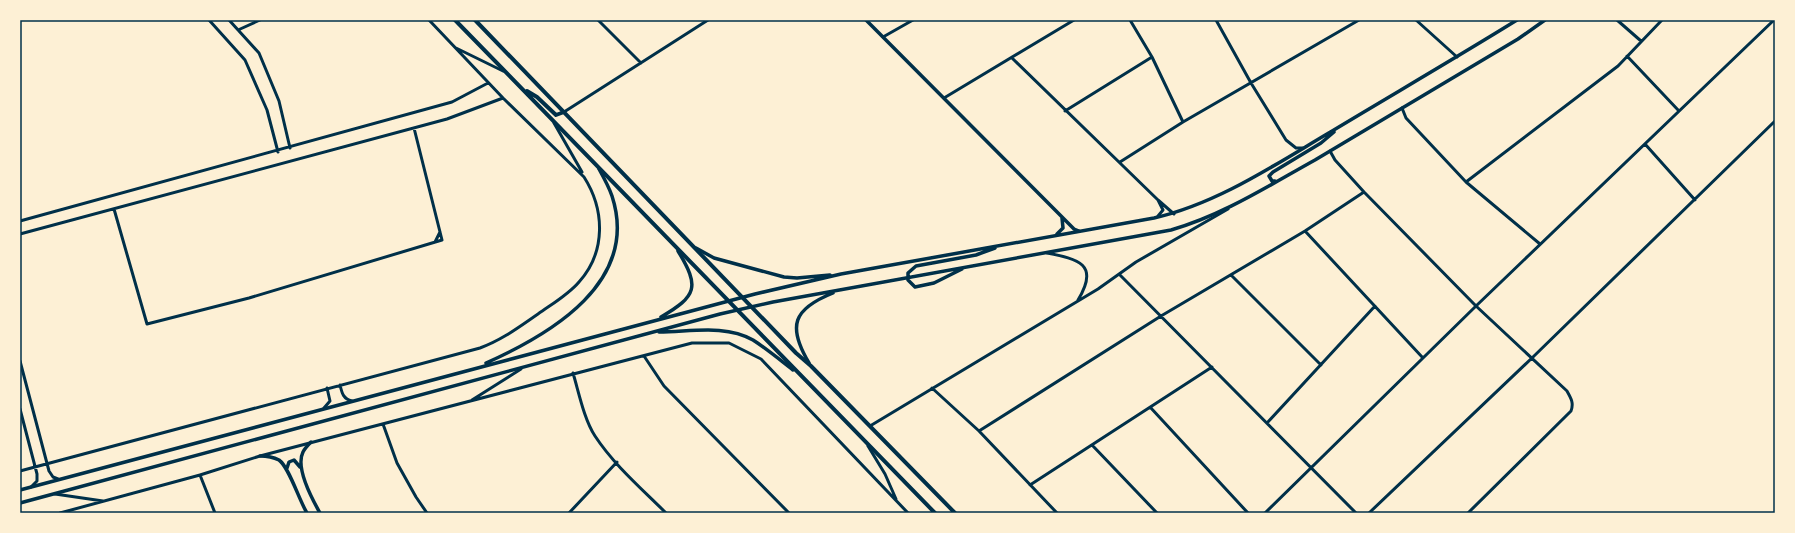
<svg xmlns="http://www.w3.org/2000/svg" width="1795" height="533" font-family="'Golos Text',sans-serif">
  <rect width="100%" height="100%" fill="#fdf0d5"/>
  <g fill="none" stroke-linecap="round" stroke-linejoin="round">
    <!-- minor -->
    <path stroke="#003049" stroke-width="3" d="M209,20L245,60L267,110L278,152
      M229,20L259,53L279,101L290,148
      M598,20L641,63
      M1130,20L1152,57
      M1216,20L1251,83L1286,140L1296,148H1303
      M1416,20L1457,57
      M1617,20L1641,41
      M238,30L260,20
      M883,37L913,20
      M456,48L503,71
      M1627,56L1679,111
      M1012,58L1158,200
      M944,98L1074,20
      M1402,108L1406,118L1466,182L1540,244
      M1065,111L1152,57L1183,122
      M564,112L708,20
      M554,123L582,172
      M1645,144L1695,200
      M1330,151L1335,160L1364,192L1476,306L1567,391C1571,398 1574,403 1571,411L1468,513
      M1120,162L1183,122L1359,20
      M1466,182L1618,66L1662,20
      M114,209L147,324L249,298L442,240L414,128
      M1158,216L1163,210L1158,200L1174,214
      M20,221L452,102L488,83
      M1305,231L1423,358
      M20,234L447,119L503,98
      M435,242L440,232
      M1047,253C1078,259 1100,264 1078,300
      M1119,274L1356,513
      M1231,275L1321,365
      M644,356L664,386L789,513
      M20,361L49,471L53,477L58,479
      M573,373C579,393 584,419 595,436C614,465 642,489 666,513
      M340,385C342,393 343,399 352,401
      M932,388L979,431L1057,513
      M472,400L521,369
      M1150,407L1248,513
      M324,408L330,401L327,388
      M20,409L37,474V481L31,487
      M1267,423L1375,306
      M383,424L397,463L416,497L427,513
      M870,426L1098,289L1136,262L1228,209
      M979,431L1161,316L1305,231L1364,192
      M1092,445L1157,513
      M868,446L885,474L896,499
      M20,471L480,348C502,340 519,327 538,314C552,304 568,295 579,282C606,252 605,210 584,177L503,98L429,20
      M200,475L215,513
      M1030,485L1212,367
      M55,494L103,501
      M60,513L200,475L260,456L692,343H729L761,359L908,513
      M569,513L617,462
      M1265,513L1476,306L1774,20
      M1369,513L1533,357L1775,121"/>
    <!-- tertiary -->
    <path stroke="#003049" stroke-width="3.5" d="M866,20L1074,229L1079,231
      M1275,181H1272L1269,176L1273,172L1321,143L1334,132
      M1057,234L1063,228L1062,218
      M696,248L714,258L784,277L797,278L830,275
      M962,269L934,283L915,287L908,280V273L916,266L976,255L995,248
      M661,317C697,296 700,287 678,251
      M659,332C690,332 725,324 753,340C767,349 780,360 793,370
      M486,363C551,334 640,282 612,196C609,187 604,178 599,169
      M809,363C787,326 793,309 833,293
      M311,442C308,445 305,448 303,452C295,468 312,499 320,513
      M260,456C267,456 273,457 279,460C289,467 299,500 307,513
      M287,468L289,462L294,460L300,467
      M20,490L755,294L841,274L1154,218C1216,204 1273,166 1327,134C1390,96 1454,59 1517,20
      M20,503L720,314L773,302L1171,230C1223,215 1268,186 1315,160C1383,120 1450,79 1518,39L1545,20"/>
    <!-- secondary -->
    <path stroke="#003049" stroke-width="4" d="M455,20L935,513
      M475,20L796,353L811,366L955,513
      M527,91L537,97L556,115L564,112"/>
  </g>
  <!-- border -->
  <rect width="1795" height="533" fill="none" stroke="#fdf0d5" stroke-width="42"/>
  <rect x="21" y="21" width="1753" height="491" fill="none" stroke="#003049" stroke-width="1.5"/>
</svg>
